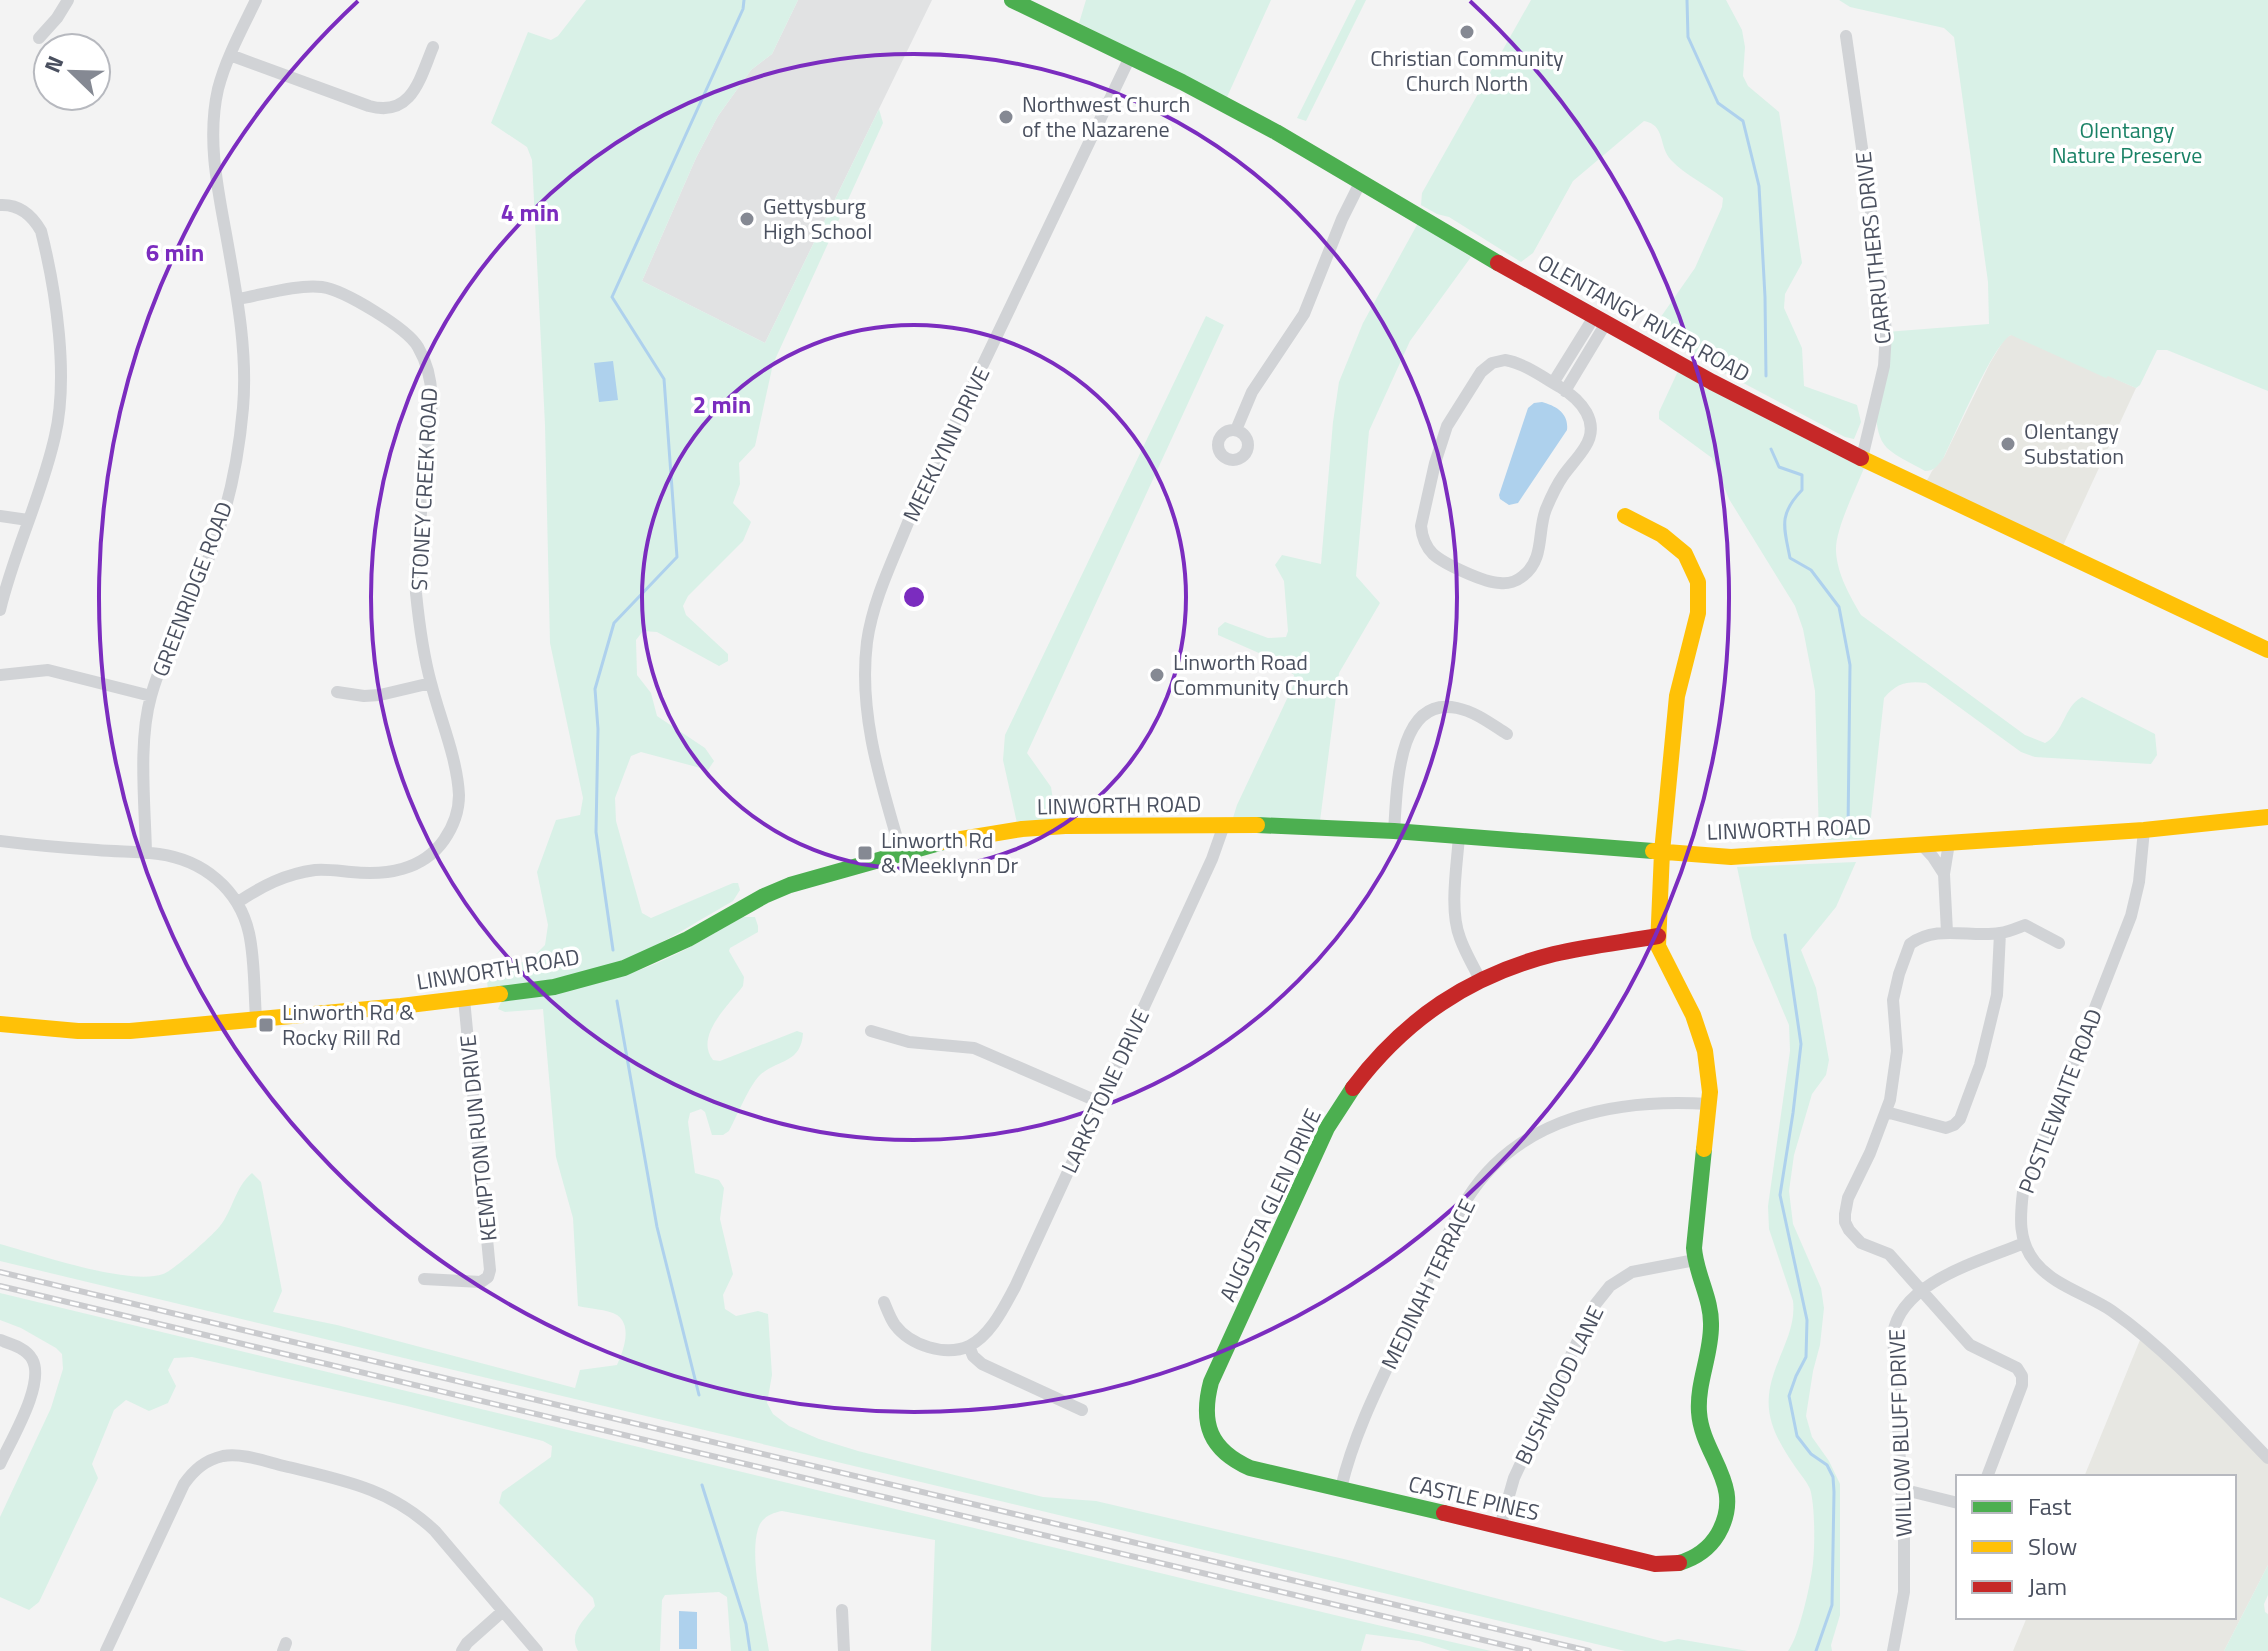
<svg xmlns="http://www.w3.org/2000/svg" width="2268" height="1651" font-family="'Titillium Web',sans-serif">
  <rect width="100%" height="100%" fill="#f3f3f3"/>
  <!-- commercial -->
  <path fill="#e7e7e2" d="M2015,333L2136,388L2061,550L1924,486L1932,471L1944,457L1990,363L2005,338Z
    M2142,1335L2268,1457V1565L2224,1651H2013L2027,1617H2234V1477H2084Z"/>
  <!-- education -->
  <path fill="#e1e2e3" d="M798,0H932L765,343L642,281L696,158L718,116L751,70L772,54Z"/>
  <!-- green -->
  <path fill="#d9f1e7" d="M586,0H798L772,54L751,70L718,116L696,158L642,281L765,343L879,109L883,123L773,364L755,446L739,463L740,484L733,503L751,522L743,541L688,596L683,606L686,615L728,654V661L719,666L657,632L643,631L636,640L637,675L651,693L657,716L705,748L714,761L708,770L641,752L631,756L615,798L616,821L642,913L651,918L733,883H738L740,890L733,901C704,917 676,936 646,950C597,974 541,982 488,989L486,975L531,959L545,945L548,925L537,872L556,820L580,815L583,798L550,643L545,425L532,160L527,147L491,123L528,32L551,40L558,36Z
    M1086,0H1271L1227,97L1079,23Z
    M1356,0H1366L1306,121L1297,118Z
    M1531,0H1726L1742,30L1745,47L1743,76L1748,86L1779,112L1802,263L1785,294L1784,308L1802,348L1804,386L1857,405L1861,422L1854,439L1845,437L1668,343L1657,330L1658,321L1695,268L1722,207L1723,198C1707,185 1685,175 1671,160C1658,146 1666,125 1644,121L1573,181L1533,253L1521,262L1449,217L1437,214L1421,205L1422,193Z
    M1839,0H2268V391L2167,350H2157L2140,385L2136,388L2108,376L2106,378L2011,335C1993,344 1955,435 1944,457C1938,465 1935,471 1925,471C1913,464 1897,457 1887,448C1865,426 1882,360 1886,332L1989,324L1988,282L1954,37L1944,28L1850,7Z
    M1418,223L1471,257L1410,341L1369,431L1356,576L1380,603L1339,673L1320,821L1233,818L1237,805L1293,686L1294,675L1277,661L1218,635V628L1225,622L1268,638L1286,637L1288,631L1284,581L1275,565L1282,555L1321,564L1333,422L1339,382L1363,323Z
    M1206,316L1224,325L1027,753L1051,787L1056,820L1017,823L1003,760L1005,735Z
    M1678,371L1864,468C1856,489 1835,529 1836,551C1837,574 1850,596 1861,615L2025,735L2045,743C2064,733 2064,706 2082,697L2155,734L2157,755L2151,764L2035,757L2021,752L1926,683C1907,681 1897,683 1884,698L1870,826L1864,839L1830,840L1819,837L1815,691L1803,629L1795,606L1729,499L1712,458L1659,419V412Z
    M1856,862L1836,907L1801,950L1816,988L1829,1060L1826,1075L1812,1094L1794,1155L1789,1191L1793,1224L1821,1288L1824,1308L1820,1345L1813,1371L1806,1416L1812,1437L1829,1461L1840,1484V1615L1831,1645L1832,1651H1788C1799,1637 1811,1583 1813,1563C1815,1546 1815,1504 1810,1489C1807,1482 1801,1475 1796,1468C1781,1446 1766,1423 1769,1395C1772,1362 1797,1334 1793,1301L1769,1229L1768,1206L1790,1051L1789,1025L1752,938L1737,867Z
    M743,917H755L758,926V932L730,948L729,951L744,977L743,986C729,1005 694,1036 713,1060L720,1061L797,1031L803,1033C801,1064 778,1059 760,1075C750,1084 736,1118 729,1131L723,1135H712L705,1112L701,1109L690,1113L688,1122L695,1173L719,1180L724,1188L720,1219L733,1274L723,1295L725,1309L736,1316L758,1311L768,1314L772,1375L767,1403L773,1414L789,1426L819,1439L858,1451L1043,1497L1096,1501L1348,1560L1665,1642L1678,1639L1748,1651H1625L0,1261V1244C37,1254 129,1286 163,1274C173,1271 213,1235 220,1226C233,1210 235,1187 252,1173L261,1182L282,1291L273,1312L337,1325L575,1388L580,1370L617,1365C623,1352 633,1326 617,1315C607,1309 589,1309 578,1306L573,1218L556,1157L543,1009L505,1012L498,1009L501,1002C550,994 598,986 645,968C679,955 711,935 743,917Z
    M0,1293L1347,1618L1491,1651H1451L1419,1641L1366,1634L1361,1651H931L935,1540L782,1511C771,1513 761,1518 758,1529C749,1558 764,1620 769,1651H731L727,1597L719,1592L665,1595L662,1600L660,1651H578C568,1633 584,1620 595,1606L593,1598L499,1503L502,1492L551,1457L552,1446L543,1441L407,1406L192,1357L174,1358L168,1370L176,1386L168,1403L149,1411L126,1400L114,1410L92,1464L98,1478L39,1602L29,1610L0,1597V1517L51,1408L63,1369L62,1354L56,1348L21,1328L0,1320Z
    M2268,1565V1595L2264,1604L2265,1612L2268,1614V1651H2224Z"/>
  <!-- water -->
  <path fill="#aed1ed" d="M613,361L618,400L599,402L594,363Z
    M1542,402C1556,406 1569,413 1567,430L1518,503L1509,505L1500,499L1499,495L1528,408L1534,403Z
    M679,1611L697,1612V1649H679Z"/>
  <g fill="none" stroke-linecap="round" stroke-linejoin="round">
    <!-- stream -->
    <path stroke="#aed1ed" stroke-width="3" d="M1687,0L1688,37L1718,103L1743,121L1759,186L1765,297L1766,376
      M1771,449L1779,467L1802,475V490C1778,515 1784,527 1790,558L1811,570L1839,607L1850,665L1848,830
      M1785,935L1801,1044L1793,1113L1780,1195L1807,1320L1806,1357L1796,1376L1789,1396L1797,1436L1811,1454L1827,1465L1833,1477L1834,1492L1832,1605L1816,1651
      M613,950L596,832L598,729L595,689L614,623L677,557L664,379L612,297L743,9L744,0
      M617,1001L657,1227L699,1395
      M702,1485L746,1624L750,1651"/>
    <!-- street -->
    <path stroke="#d1d3d6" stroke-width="12" d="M1846,36L1881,281L1886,332L1884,366L1862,458
      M39,38L57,18L68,0
      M230,55L369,106C412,118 420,78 433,47
      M0,205C19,204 32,215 41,231C56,290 69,377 55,436C42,495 14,551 0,610
      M238,299C262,295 297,284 322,287C344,290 407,328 418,347C439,383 431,421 426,460C423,490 420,520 418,550C417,564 415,579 416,593C419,623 423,654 431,683C440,719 457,757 459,795C459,811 453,827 444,840C423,870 386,876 351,872C340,871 327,869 315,870C285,874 262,886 238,902
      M1505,360C1524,363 1544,378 1560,387C1581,400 1601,422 1585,447C1579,457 1570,466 1563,476C1556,486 1551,497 1546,509C1537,532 1545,559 1523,576C1517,581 1508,584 1500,583C1485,583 1444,564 1433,554C1425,546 1422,537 1421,526L1435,463L1447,426L1481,372L1492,363Z
      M1553,383L1594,317
      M1565,391L1606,323
      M1218 445a15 15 0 1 1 30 0a15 15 0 1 1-30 0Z
      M1236,430L1252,392L1304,314L1342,219L1361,181
      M0,516L28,520
      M0,675L48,670L151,696
      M337,692L364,696L380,695L431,683
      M2144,830L2139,882L2131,916L2023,1192C2020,1217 2018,1241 2035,1262C2054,1286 2087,1294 2112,1311C2170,1352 2219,1408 2268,1458
      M1394,831C1397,793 1396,695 1457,708C1476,712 1491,724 1507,734
      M1459,836C1457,866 1449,910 1460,938C1465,952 1473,966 1480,979
      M0,841C32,845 65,848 97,850C118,852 139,851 159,854C203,860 239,889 249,933C255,960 254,991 256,1018
      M1921,844L1933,857L1944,874
      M901,852C881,783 858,714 867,642C873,598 895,556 911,515L1130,57
      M146,853C145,804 138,742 151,696C166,643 196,595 214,544C230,501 239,454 243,408C248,350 236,291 226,234C217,186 207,137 218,89C226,58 242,29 256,0
      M1947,932L1944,874L1949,843
      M871,1031L909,1042L974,1048L1099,1102
      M1886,1112L1946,1128L1954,1125L1960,1119L1980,1065L1997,995L2000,933
      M424,1279L481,1282L488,1277L490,1270L464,999
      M884,1302C887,1309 890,1318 895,1325C910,1345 945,1357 969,1346C991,1335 1004,1307 1015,1287L1212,859L1224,825
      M0,1340C11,1344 26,1348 32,1359C46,1383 11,1440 0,1464
      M969,1346L973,1356L982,1364L1082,1410
      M1987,1477L2022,1385V1376L2017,1368L1970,1345L1889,1254L1861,1243L1849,1230L1845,1222V1214L1848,1198L1870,1153L1890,1100L1897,1051L1893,1000L1899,974L1910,944C1937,924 1970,938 2000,933C2008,932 2017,928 2025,925L2059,943
      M1341,1488C1355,1429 1384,1375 1410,1320C1428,1280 1444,1237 1467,1199C1519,1116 1618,1098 1709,1104
      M1901,1489L1958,1503
      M1500,1527L1514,1478L1594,1306L1610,1286L1632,1272L1695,1260
      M842,1610L844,1651
      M106,1651L184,1484C194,1470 205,1460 223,1456C243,1453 264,1461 284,1466C342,1480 390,1488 435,1531L537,1651
      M283,1651L286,1643
      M462,1651L467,1643L503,1611
      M1893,1651L1904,1592V1536L1893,1334C1901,1281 1982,1261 2024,1243"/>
    <!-- fast -->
    <path stroke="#4caf50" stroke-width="16" d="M1012,0L1182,82L1276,132L1498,263
      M1257,825L1394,831L1653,851
      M500,994L554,987L624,968L688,939L764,896L790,885L943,842
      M1353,1088L1327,1128L1211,1382C1200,1424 1210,1450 1250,1468L1444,1513
      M1679,1563C1696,1558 1709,1549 1718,1534C1746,1485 1702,1457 1699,1412C1697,1383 1711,1355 1711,1326C1712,1299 1696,1275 1694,1248L1704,1149"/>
    <!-- slow -->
    <path stroke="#ffc107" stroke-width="16" d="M1861,458L2268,650
      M1625,516L1662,535L1685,554L1698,582V613L1677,696L1662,852L1658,946L1693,1015L1705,1051L1710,1092L1704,1149
      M943,842L1022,829L1065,826L1257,825
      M1653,851L1731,857L2144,830L2268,817
      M0,1024L78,1031H130L401,1006L500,994"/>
    <!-- jam -->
    <path stroke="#c62828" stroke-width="16" d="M1498,263L1712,382L1861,458
      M1353,1088C1405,1019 1470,975 1554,954C1588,946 1624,942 1658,936
      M1444,1513L1655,1564L1679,1563"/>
    <!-- rail casing -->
    <g stroke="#cacbce" stroke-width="6">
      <path id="rail" d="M0,1272L1589,1651
        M0,1286L1529,1651"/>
    </g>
    <!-- rail -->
    <use href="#rail" stroke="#fff" stroke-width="3" stroke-dasharray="9" stroke-linecap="butt"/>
  </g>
  <!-- distance rings -->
  <g fill="none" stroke="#7b2cbf" stroke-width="4">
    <circle cx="914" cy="597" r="272"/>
    <circle cx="914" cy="597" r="543"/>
    <path d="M1470 1A815 815 0 1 1 358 1"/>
  </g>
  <!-- markers -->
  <g fill="#858993" stroke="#fff" stroke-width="3">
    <circle cx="1467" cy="32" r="8"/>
    <circle cx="1006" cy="117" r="8"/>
    <circle cx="747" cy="219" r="8"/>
    <circle cx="2008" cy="444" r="8"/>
    <circle cx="1157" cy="675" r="8"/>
    <rect x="857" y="845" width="16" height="16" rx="4"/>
    <rect x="258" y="1017" width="16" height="16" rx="4"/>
  </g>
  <g text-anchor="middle" stroke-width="7" stroke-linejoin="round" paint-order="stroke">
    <!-- poi labels -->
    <g font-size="22" fill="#4a505f" stroke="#fff" text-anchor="start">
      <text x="1467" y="66" text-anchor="middle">Christian Community<tspan x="1467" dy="25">Church North</tspan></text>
      <text x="1022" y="112">Northwest Church<tspan x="1022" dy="25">of the Nazarene</tspan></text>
      <text x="763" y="214">Gettysburg<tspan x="763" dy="25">High School</tspan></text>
      <text x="2024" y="439">Olentangy<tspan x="2024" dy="25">Substation</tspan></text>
      <text x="1173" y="670">Linworth Road<tspan x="1173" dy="25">Community Church</tspan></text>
      <text x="881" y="848">Linworth Rd<tspan x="881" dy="25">&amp; Meeklynn Dr</tspan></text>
      <text x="282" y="1020">Linworth Rd &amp;<tspan x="282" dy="25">Rocky Rill Rd</tspan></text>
    </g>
    <!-- park labels -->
    <g font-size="22" fill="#1a8266" stroke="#fff">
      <text x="2127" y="138">Olentangy<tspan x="2127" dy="25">Nature Preserve</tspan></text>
    </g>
    <!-- street labels -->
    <g font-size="22" fill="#4a505f" stroke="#fff">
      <text transform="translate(1873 248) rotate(-96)" y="8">CARRUTHERS DRIVE</text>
      <text transform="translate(1644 318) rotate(29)" y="8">OLENTANGY RIVER ROAD</text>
      <text transform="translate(946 444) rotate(-64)" y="8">MEEKLYNN DRIVE</text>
      <text transform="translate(424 489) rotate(-87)" y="8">STONEY CREEK ROAD</text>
      <text transform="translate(192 589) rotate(-69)" y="8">GREENRIDGE ROAD</text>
      <text transform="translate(1119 805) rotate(-1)" y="8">LINWORTH ROAD</text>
      <text transform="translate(1789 829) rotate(-2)" y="8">LINWORTH ROAD</text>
      <text transform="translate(498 969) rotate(-9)" y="8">LINWORTH ROAD</text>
      <text transform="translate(1105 1091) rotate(-65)" y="8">LARKSTONE DRIVE</text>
      <text transform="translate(2060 1101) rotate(-69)" y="8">POSTLEWAITE ROAD</text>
      <text transform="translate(478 1138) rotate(-96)" y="8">KEMPTON RUN DRIVE</text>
      <text transform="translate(1270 1205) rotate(-65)" y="8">AUGUSTA GLEN DRIVE</text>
      <text transform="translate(1428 1284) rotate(-64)" y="8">MEDINAH TERRACE</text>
      <text transform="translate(1559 1385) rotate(-64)" y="8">BUSHWOOD LANE</text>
      <text transform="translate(1900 1433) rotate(-92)" y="8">WILLOW BLUFF DRIVE</text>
      <text transform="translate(1474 1498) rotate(13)" y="8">CASTLE PINES</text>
    </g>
  </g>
  <circle cx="914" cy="597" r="12" fill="#7b2cbf" stroke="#fff" stroke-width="4"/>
  <g font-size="24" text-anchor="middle" font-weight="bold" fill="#7b2cbf" stroke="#fff" stroke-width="7" stroke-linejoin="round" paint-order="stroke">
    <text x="530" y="221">4 min</text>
    <text x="175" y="261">6 min</text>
    <text x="722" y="413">2 min</text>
  </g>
  <!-- legend -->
  <rect x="1956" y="1475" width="280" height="144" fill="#ffffff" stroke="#b7b9bf" stroke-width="2"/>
  <rect x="1972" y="1501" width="40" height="12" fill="#4caf50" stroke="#b7b9bf" stroke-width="2"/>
  <text x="2028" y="1515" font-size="24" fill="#4a505f">Fast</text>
  <rect x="1972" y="1541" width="40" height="12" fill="#ffc107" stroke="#b7b9bf" stroke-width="2"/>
  <text x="2028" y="1555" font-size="24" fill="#4a505f">Slow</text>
  <rect x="1972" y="1581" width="40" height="12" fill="#c62828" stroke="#b7b9bf" stroke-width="2"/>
  <text x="2028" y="1595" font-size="24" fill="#4a505f">Jam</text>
  <!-- north arrow -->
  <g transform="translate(72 72) rotate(293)"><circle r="38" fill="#ffffff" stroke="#b7b9bf" stroke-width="2"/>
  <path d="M0-6L14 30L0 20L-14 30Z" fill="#858993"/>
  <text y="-12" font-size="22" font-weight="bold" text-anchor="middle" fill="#4a505f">N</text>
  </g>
</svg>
